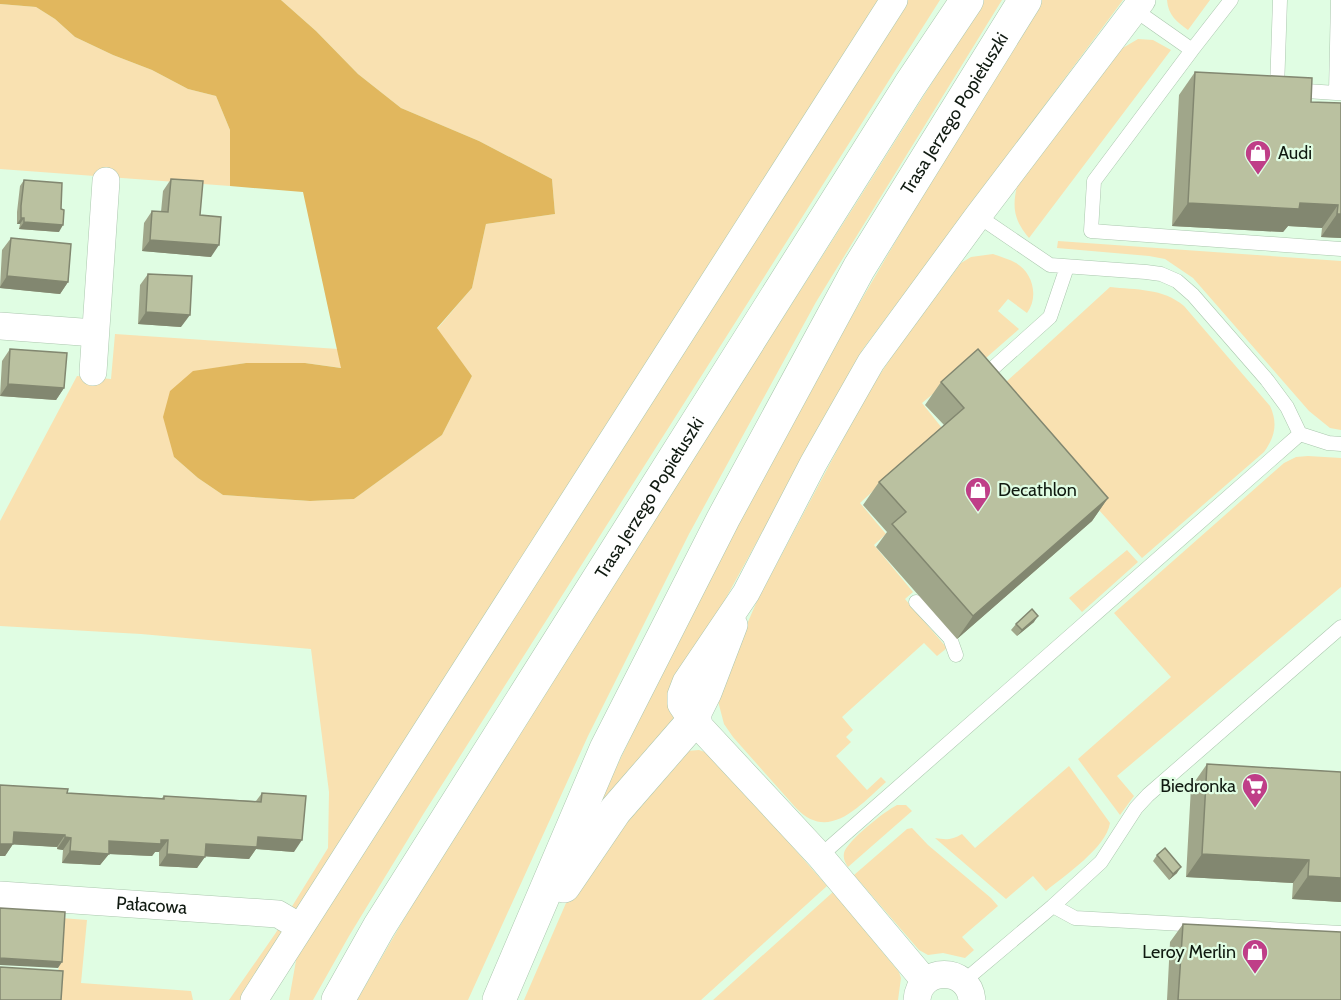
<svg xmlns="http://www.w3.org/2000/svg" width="1341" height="1000" font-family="Cabin,sans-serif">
  <rect width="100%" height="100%" fill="#e0fde3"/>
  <!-- green -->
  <path fill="#f9e1b1" d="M281,0H885L245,1000H229L275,934L328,848L329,792L311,649L141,634L0,626V521L77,376L111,379L115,334L338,349L342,368L305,363H246L193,372L174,457L198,478L223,495L309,501L354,499L442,435L472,376L437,329L472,288L486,224L555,214L552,179L479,141L401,108L358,74L316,31Z
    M901,0H940L424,813L349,936L313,1000H289L297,955Z
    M984,0H1002L816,302L689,534L588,736L468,1000H357L459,824L855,205Z
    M1041,0H1123L863,349L721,607L678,720L588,827C634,730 680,633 730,537C826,354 933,177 1041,0Z
    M1167,0H1210L1188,30C1177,22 1168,15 1167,0Z
    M0,4L36,7L55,19L75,37L113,55L152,70L188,89L216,96L230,130V186L0,169Z
    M1138,39L1153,40L1171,50L1029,238C1014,220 1012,208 1017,186L1121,49Z
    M1058,241L1341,261V430L1330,428L1309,411L1193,278L1165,259L1149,256L1057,248Z
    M993,254C1001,257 1009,259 1016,263C1033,273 1039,297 1027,313L1008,299L998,311L1019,329L979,364L974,360L922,403L942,428L860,503L886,534L874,545L913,592L905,599L947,648L937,656L924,643L842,717L853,730L846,737L851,742L836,756L867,790L881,777L886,782C860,805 829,843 796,808L733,737L724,724L718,701L738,645L757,601L867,394L898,347L961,263L971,257Z
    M1110,287C1136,290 1163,288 1184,306L1270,406C1278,423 1275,437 1264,452L1142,558L994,393Z
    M1308,456L1341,458V587L1117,776L1134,796L1120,815L1078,759L1171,677L1114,613L1284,463L1296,457Z
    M1127,550L1138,562L1082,612L1069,598Z
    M699,750L708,753L727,772L827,886L701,1000H524L566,903L583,873L687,751Z
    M1069,766L1110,823C1106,848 1065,875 1046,891L1033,876L1006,899L935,838C946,840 952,840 962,834L975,848Z
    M897,805H906L912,811L848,867C845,862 843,859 844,853C847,841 885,811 897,805Z
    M912,828L928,845L991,898L998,906L962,937L974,950L965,958L943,953L928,955L919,950L854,875L907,829Z
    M833,892L899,972L901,978L898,1000H713Z
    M61,918L87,920L81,983L191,991L193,1000H57Z"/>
  <!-- forest -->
  <path fill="#e1b75e" d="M0,0H281L316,31L358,74L401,108L479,141L552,179L555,214L486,224L472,288L437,328L472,376L442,435L354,499L310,501L223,495L198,478L174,457L163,417L170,391L193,371L246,363H305L341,368L303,192L230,186V130L216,96L188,89L152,70L113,55L75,37L55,19L36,7L0,4Z"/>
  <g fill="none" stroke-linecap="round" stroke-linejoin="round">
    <!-- service casing -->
    <g stroke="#abc7ae" stroke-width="15">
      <path id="service" d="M1280,0L1277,89L1336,93
        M1338,0L1336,93H1341
        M1135,10L1192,50L1231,0
        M1192,50L1094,181L1091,231L1341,249
        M982,378L1050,317L1067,267
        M1300,434L1328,443L1341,444
        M916,602L950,638L956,655
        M820,856L1300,434L1287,407L1267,380L1193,295L1177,281L1161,274L1146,272L1050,265L978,216
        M1053,906L1101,862L1136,808L1148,795L1341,627
        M964,981L1053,906L1075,918L1341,933"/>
    </g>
    <!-- minor casing -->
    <g stroke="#abc7ae" stroke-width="28">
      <g id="minor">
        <path d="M0,326L95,333"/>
        <path d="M93,372L106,181"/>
        <path d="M695,719L708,693L734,625"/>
        <path id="s1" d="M0,895L278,914L300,927"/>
        <path d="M925,981L820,856L687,713L681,704V695L686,682L746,593L813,464L871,362L978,216L1142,0"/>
        <path d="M254,1000L894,0"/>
        <path d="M917,1000C919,966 969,966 972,1000"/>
      </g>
    </g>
    <!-- primary casing -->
    <g stroke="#abc7ae" stroke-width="34">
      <g id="primary">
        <path d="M564,886L615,811L695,719"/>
        <path id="s2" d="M338,1000L379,927L910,85L967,0"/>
        <path id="s3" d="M499,1000L606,749L723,519L859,268L1025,0"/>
      </g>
    </g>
    <!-- service -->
    <use href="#service" stroke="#fff" stroke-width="14"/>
    <!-- minor -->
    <use href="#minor" stroke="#fff" stroke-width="27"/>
    <!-- primary -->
    <use href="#primary" stroke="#fff" stroke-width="33"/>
  </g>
  <!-- wall -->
  <path fill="#a0a68a" d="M1195,72L1311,102L1341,103V238L1321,237L1322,228L1288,226L1283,232L1172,226L1179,95Z
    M171,179L200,215L211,257L142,251L144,223L152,211L161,212L163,191Z
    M24,180L59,232L19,229L20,224H17V212L20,186Z
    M11,238L68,282L60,294L0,288L2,250Z
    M148,274L181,327L138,324L140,285Z
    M10,349L64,388L56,400L0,396L2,361Z
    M941,382L1108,498L1092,521L957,639L876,547L887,532L863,505L879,482L944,425L925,405Z
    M1034,622L1017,636L1011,630L1016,624Z
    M1207,764L1341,772V902L1292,899L1293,883L1186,877L1191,787Z
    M0,785L67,793L162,798L164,796L256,801L262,793L294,852L256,849L249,859L205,856L197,868L159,866V852H155L152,856L109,854L100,865L62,863L63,850L57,849V847L13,844L5,856H0Z
    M1157,855L1177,873L1169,880L1153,861Z
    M1183,924L1341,1000H1167L1170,942Z"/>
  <!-- shaded-wall -->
  <path fill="#828770" d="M1188,203H1300L1338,205L1322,228L1288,226L1283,232L1172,226Z
    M1337,214H1341V238L1321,237Z
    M21,218H24L20,224H17Z
    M24,222L63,225L59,232L19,229Z
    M150,240L219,245L211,257L142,251Z
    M7,276L68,282L60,294L0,288V287Z
    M146,312L190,315L181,327L138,324Z
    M8,384L64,388L56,400L0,396Z
    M1108,498L1092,521L957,639L973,616Z
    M1038,616L1034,622L1017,636L1022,630Z
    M14,832L65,835L57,847L5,844Z
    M65,837L71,838L63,850L57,849Z
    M258,837L302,840L294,852L256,849L249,859L198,856L206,844Z
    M168,840L159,852H155L152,856L109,854L100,865L62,863L70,851L109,841Z
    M0,844H13L5,856H0Z
    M167,854L205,857L197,868L159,866Z
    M1202,854L1309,860L1293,883L1186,877Z
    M1181,867L1177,873L1169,880L1173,874Z
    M1308,876L1341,878V902L1292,899Z
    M0,958L62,962L58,968L0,965Z"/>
  <!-- building -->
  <path fill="#bac1a0" stroke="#828770" stroke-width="1.5" d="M1195,72L1312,78L1311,102L1341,103V214H1337L1338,205L1300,203L1299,209L1188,203Z
    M171,179L203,181L200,215L221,217L219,245L150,240L152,211L168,212Z
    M24,180L62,183L61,209L64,210L63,225L24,222V218H21V206Z
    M11,238L71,244L68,282L7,276Z
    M148,274L192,276L190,315L146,312Z
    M10,349L67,353L64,388L8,384Z
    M978,349L1108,498L973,616L892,524L906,512L879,482L964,408L941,382Z
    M1032,609L1038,616L1022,630L1016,624Z
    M1207,764L1341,772V878L1308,876L1309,860L1202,854Z
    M0,785L68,789L67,793L164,799V796L261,802L262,793L306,796L302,840L258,837L257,847L206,844L205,857L167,854L168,840H161V844L109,841V854L70,851L71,838L65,837V835L14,832L13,844H0Z
    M1165,848L1181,867L1173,874L1157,855Z
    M0,908L65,912L62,962L0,958Z
    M1183,924L1341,932V1000H1178Z
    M0,967L63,971L61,1000H0Z"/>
  <!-- icons -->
  <defs>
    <g id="shop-pin" transform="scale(1.35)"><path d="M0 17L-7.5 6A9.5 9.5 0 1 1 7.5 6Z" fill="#bf3e88" stroke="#e0fde3"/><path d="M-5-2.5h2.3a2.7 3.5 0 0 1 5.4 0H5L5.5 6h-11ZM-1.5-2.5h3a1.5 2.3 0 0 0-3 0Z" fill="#fff"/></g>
    <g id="supermarket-pin" transform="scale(1.35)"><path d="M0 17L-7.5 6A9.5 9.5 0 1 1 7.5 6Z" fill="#bf3e88" stroke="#e0fde3"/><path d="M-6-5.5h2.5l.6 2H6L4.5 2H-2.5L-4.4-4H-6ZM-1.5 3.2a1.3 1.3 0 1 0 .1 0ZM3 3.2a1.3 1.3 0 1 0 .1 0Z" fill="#fff"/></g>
  </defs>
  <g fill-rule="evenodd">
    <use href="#shop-pin" x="1258" y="153"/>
    <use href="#shop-pin" x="978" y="490"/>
    <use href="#supermarket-pin" x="1255" y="786"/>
    <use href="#shop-pin" x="1255" y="952"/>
  </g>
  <g text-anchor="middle" stroke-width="4.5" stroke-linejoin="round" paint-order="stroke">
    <!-- street labels -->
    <g font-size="18" fill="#101a11" stroke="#e0fde3">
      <text dy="6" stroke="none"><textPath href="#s3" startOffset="998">Trasa Jerzego Popiełuszki</textPath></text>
      <text dy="6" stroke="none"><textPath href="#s2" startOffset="591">Trasa Jerzego Popiełuszki</textPath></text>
      <text dy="6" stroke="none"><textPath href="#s1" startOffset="152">Pałacowa</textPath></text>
    </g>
    <!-- poi labels -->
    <g font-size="18" fill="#101a11" stroke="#e0fde3" text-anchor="start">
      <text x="1278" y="159">Audi</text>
      <text x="998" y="496">Decathlon</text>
      <text x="1236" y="792" text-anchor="end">Biedronka</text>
      <text x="1236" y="958" text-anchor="end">Leroy Merlin</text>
    </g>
  </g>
</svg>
